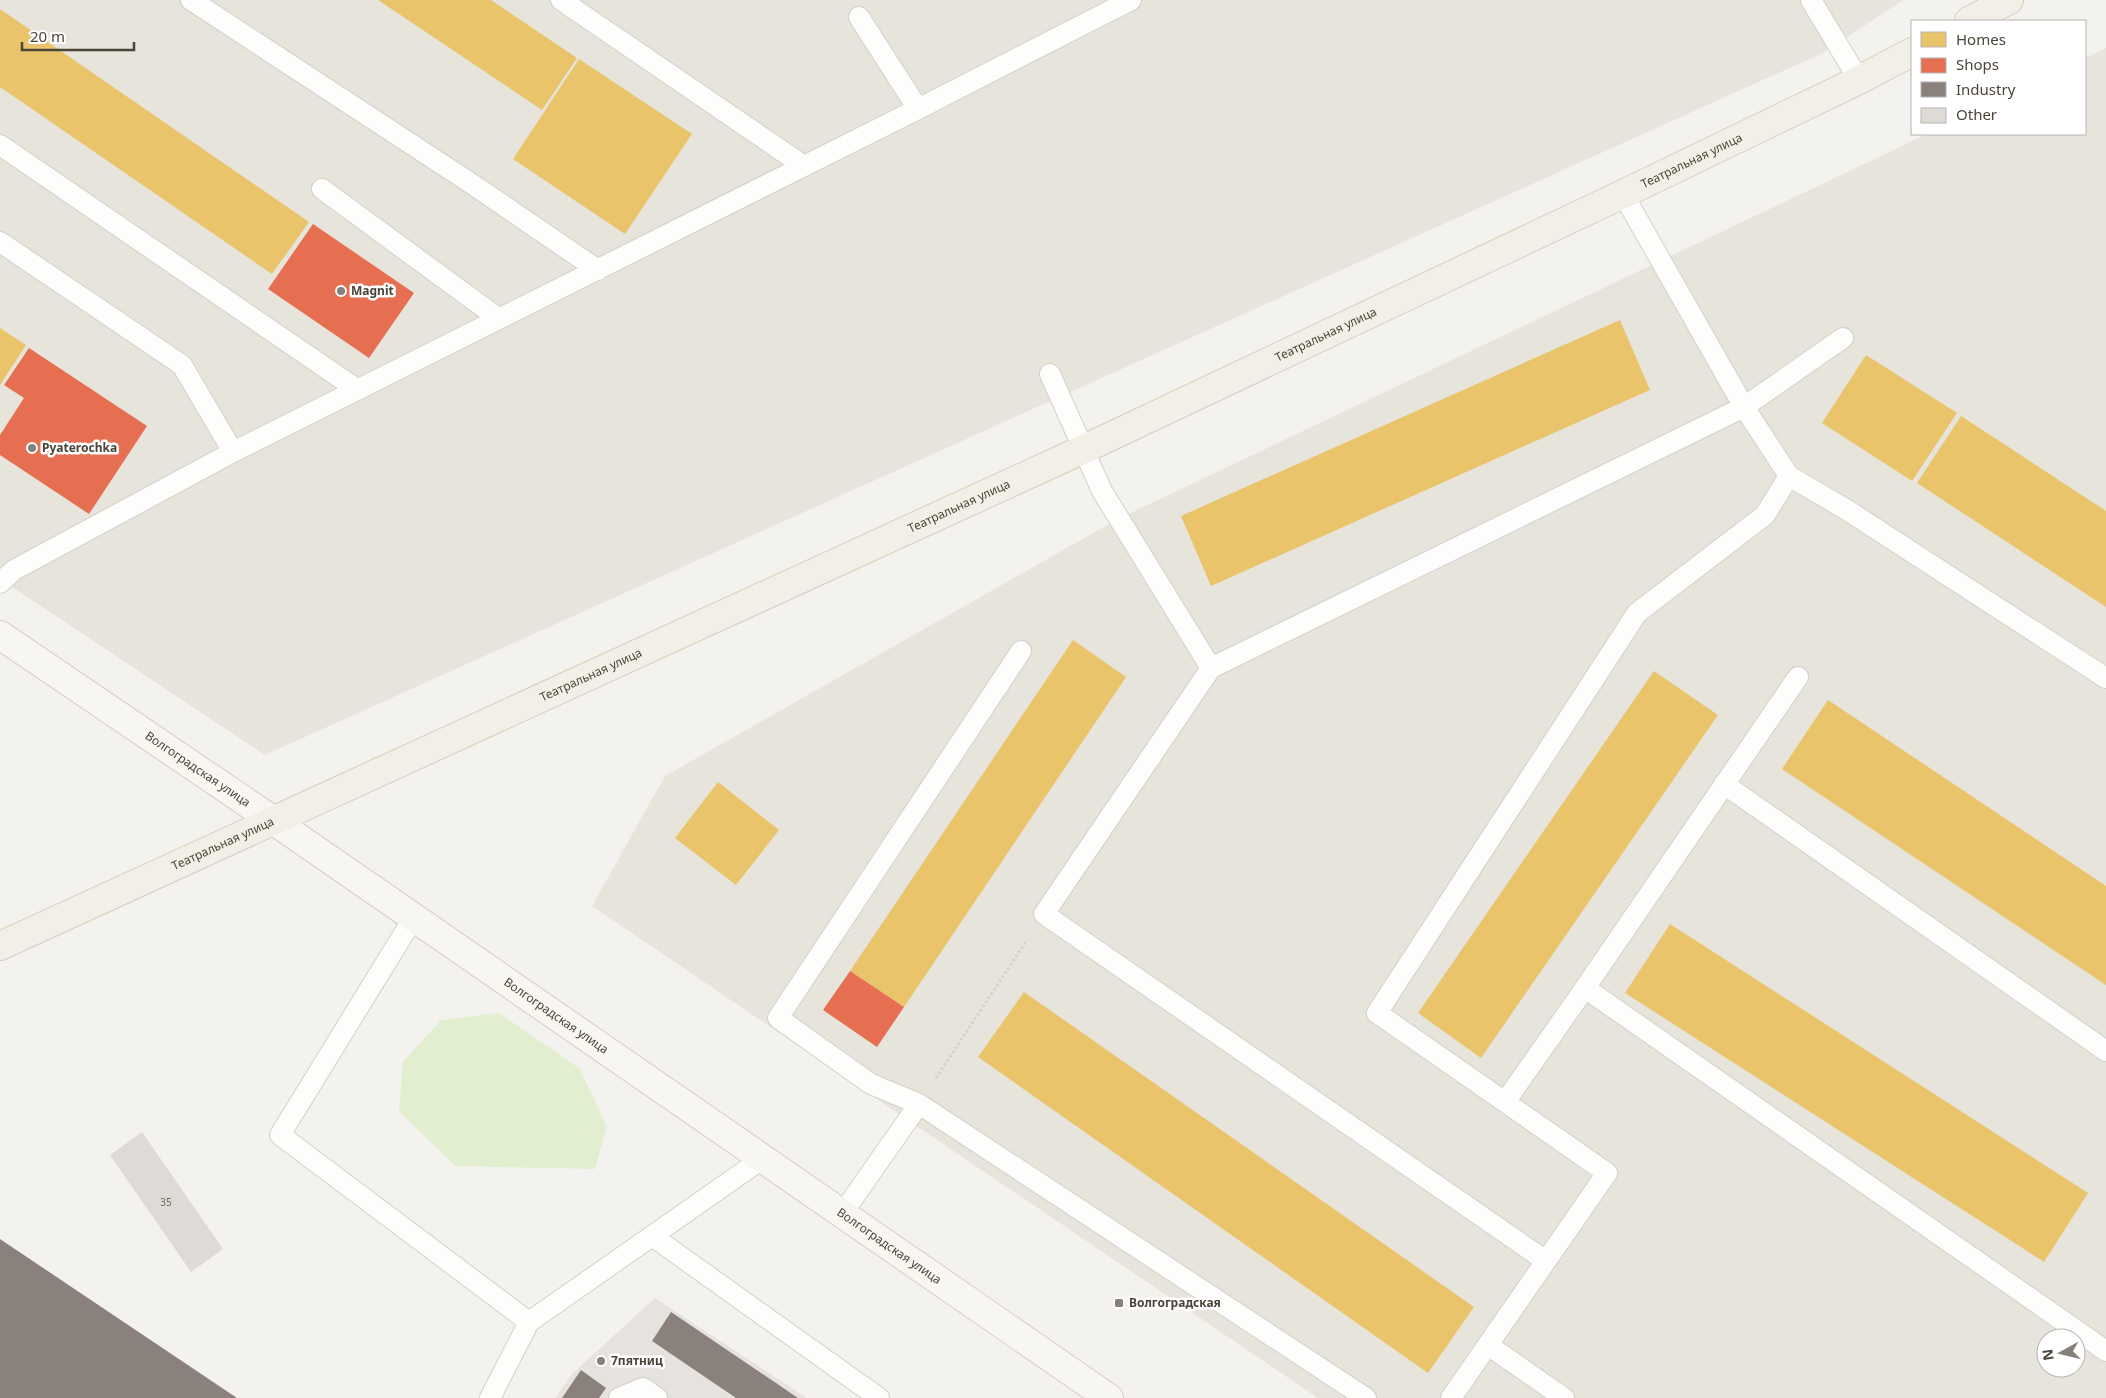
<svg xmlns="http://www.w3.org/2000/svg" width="2106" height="1398" font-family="'Noto Sans',sans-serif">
  <rect width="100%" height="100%" fill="#f4f2ee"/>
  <!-- residential -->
  <path fill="#e7e4dc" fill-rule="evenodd" d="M0,0H1903L1823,53L265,755L0,579Z
    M2106,48V1398H1318L592,906L665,776L1116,520L1927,134H2085V58ZM2046,1338H2076V1368H2046Z"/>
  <!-- industrial -->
  <path fill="#e6e2de" d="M655,1298L807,1398H555L572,1374Z"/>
  <!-- green -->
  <path fill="#e1eecf" d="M499,1013L579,1068L607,1126L595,1169L455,1166L399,1111L403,1062L441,1020Z"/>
  <!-- homes -->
  <path fill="#e9c46a" d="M378,0H491L577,58L542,110Z
    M0,9L309,222L272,274L0,87Z
    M579,59L692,134L625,234L513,159Z
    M1620,320L1650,390L1211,586L1181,516Z
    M0,328L26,345L0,385Z
    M1866,355L1957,413L1912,481L1822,423Z
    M1961,416L2106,511V607L1917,483Z
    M1073,640L1126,677L904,1007L850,971Z
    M1654,671L1718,715L1481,1058L1418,1013Z
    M1828,700L2106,886V985L1782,769Z
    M718,782L779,830L736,885L675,838Z
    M1670,924L2088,1193L2044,1262L1625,993Z
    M1024,992L1474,1307L1428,1373L978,1057Z"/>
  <!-- shops -->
  <path fill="#e76f51" d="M313,224L414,293L369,358L268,289Z
    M29,348L147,426L89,514L0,455V435L24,398L4,385Z
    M850,971L904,1007L877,1047L823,1010Z"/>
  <!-- industry -->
  <path fill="#8a817c" d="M0,1239L237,1398H0Z
    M671,1312L798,1398H736L652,1341Z
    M581,1370L606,1388L599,1398H562Z"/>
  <!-- building -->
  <path fill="#dedbd6" d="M142,1132L223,1249L191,1272L110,1155Z"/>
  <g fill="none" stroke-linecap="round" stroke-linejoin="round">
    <!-- service casing -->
    <g stroke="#d2d0cb" stroke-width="22">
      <path id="service" d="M191,0L469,182L598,270
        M561,0L804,166
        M1811,0L1859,80
        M859,17L918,109
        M0,145L358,390
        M322,189L498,318
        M0,242L182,365L233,452
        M1050,374L1102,491L1211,668
        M1789,476L1847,510L2106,678
        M0,583L14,570L233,452L918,109L1131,0
        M1021,651L778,1018L871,1084L919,1104L1366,1398
        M1724,784L2106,1051
        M414,917L280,1135L529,1322L762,1159
        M1585,988L1798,677
        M1505,1102L1585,988L2106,1351
        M842,1214L919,1104
        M652,1236L879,1398
        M1546,1261L1044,914L1211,668L1744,407L1843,338
        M1488,1345L1564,1398
        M490,1398L529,1322
        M619,1398L643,1388L657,1398
        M1451,1398L1607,1173L1377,1013L1637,613L1765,515L1789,476L1744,407L1623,194"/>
    </g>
    <!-- secondary casing -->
    <g stroke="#d3cfc5" stroke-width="30">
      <g id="secondary">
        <path id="s1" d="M0,635L274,821L1109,1398"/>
      </g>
    </g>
    <!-- primary casing -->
    <g stroke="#d6cebb" stroke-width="30">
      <g id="primary">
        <path d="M1969,21L2009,0"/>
        <path id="s2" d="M0,946L1084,449L1623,194L1859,80L1912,52"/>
      </g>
    </g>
    <!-- path -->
    <path stroke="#d3d2cc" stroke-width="3" stroke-dasharray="2.5 2.5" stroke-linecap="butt" d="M936,1078L1027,940"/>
    <!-- service -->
    <use href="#service" stroke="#fdfdfc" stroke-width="20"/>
    <!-- secondary -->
    <use href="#secondary" stroke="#f7f6f1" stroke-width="28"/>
    <!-- primary -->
    <use href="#primary" stroke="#f2efe6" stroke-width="28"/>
  </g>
  <!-- markers -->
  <g fill="#868178" stroke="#fff" stroke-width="2">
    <circle cx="341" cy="291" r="5"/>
    <circle cx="32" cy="448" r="5"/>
    <rect x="1114" y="1298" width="10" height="10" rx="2.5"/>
    <circle cx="601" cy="1361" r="5"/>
  </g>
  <g text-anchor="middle" stroke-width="5" stroke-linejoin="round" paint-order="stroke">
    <!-- number labels -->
    <g font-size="10" fill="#706a61">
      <text x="166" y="1206">35</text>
    </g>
    <!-- street labels -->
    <g font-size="12" fill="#4b4439" stroke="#fff">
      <text dy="4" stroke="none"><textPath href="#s2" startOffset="1865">Театральная улица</textPath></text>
      <text dy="4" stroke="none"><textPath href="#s2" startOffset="1460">Театральная улица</textPath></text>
      <text dy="4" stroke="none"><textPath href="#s2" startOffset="1055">Театральная улица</textPath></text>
      <text dy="4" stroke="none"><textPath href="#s2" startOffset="650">Театральная улица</textPath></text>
      <text dy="4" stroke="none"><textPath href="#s1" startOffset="239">Волгоградская улица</textPath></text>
      <text dy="4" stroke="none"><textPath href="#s2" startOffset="245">Театральная улица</textPath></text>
      <text dy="4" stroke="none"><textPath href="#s1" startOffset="674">Волгоградская улица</textPath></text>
      <text dy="4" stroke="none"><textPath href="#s1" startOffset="1079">Волгоградская улица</textPath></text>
    </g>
    <!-- poi labels -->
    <g font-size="12" font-weight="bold" fill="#4b4439" stroke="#fff" text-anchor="start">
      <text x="351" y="295">Magnit</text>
      <text x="42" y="452">Pyaterochka</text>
      <text x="1129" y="1307">Волгоградская</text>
      <text x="611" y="1365">7пятниц</text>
    </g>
  </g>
  <!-- legend -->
  <rect x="1911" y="20" width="175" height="115" fill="#ffffff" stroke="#b7b4b0"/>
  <rect x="1921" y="32" width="25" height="15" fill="#e9c46a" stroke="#b7b4b0"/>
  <text x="1956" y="45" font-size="15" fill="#4b4439">Homes</text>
  <rect x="1921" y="58" width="25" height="15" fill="#e76f51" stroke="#b7b4b0"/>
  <text x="1956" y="70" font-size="15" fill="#4b4439">Shops</text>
  <rect x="1921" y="82" width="25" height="15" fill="#8a817c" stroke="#b7b4b0"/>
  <text x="1956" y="95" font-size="15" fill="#4b4439">Industry</text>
  <rect x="1921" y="108" width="25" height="15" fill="#dedbd6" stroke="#b7b4b0"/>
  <text x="1956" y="120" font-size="15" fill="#4b4439">Other</text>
  <!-- north arrow -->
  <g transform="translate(2061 1353) rotate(262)"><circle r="24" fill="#ffffff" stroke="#b7b4b0"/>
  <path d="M0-4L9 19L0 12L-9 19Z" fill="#868178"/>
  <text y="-8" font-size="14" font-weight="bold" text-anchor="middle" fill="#4b4439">N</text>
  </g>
  <!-- scale -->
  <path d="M22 42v8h112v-8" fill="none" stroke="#4b4439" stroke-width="2.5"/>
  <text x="30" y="42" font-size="15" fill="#4b4439" stroke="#ffffff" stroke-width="4" paint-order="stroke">20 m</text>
</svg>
